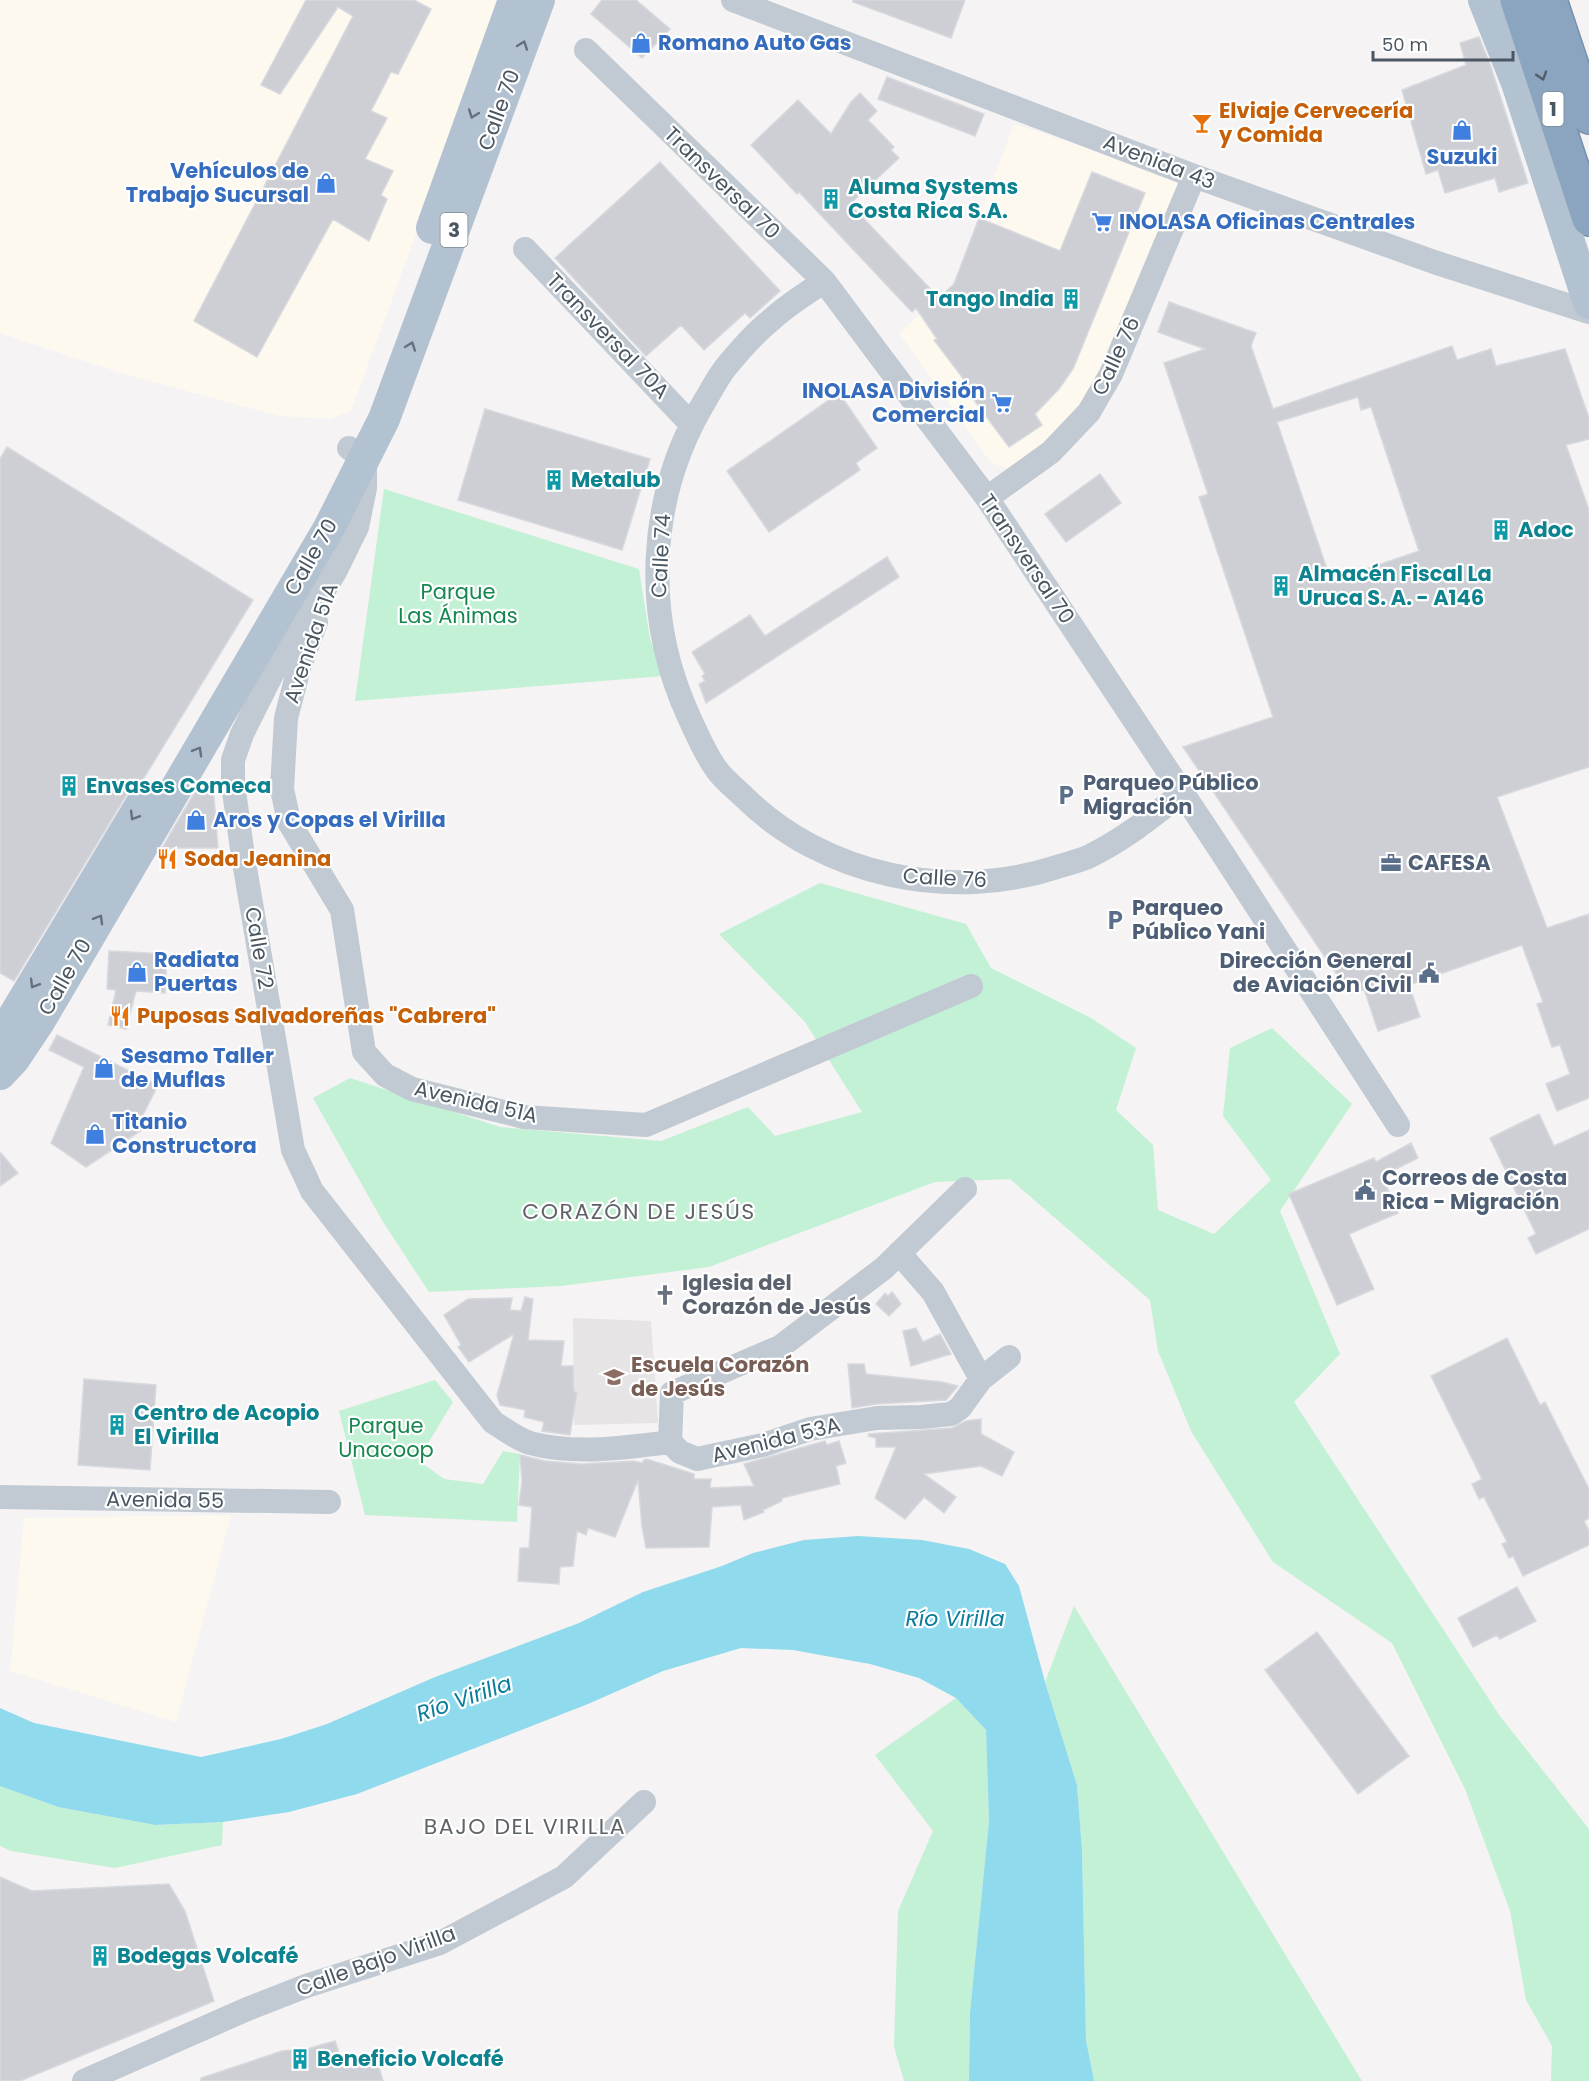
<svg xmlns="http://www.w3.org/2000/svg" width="1589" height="2081" font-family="Poppins,sans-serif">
  <rect width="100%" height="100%" fill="#f5f3f3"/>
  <!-- commercial -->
  <path fill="#fdf9ef" d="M0,0H502L351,411L330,419L279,416L124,374L0,333Z
    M1014,124L1171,175L1181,188L1106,375L1053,440L1008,469L991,463L899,333L954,284Z
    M231,1515L176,1722L10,1671L24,1518Z"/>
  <!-- education -->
  <path fill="#e6e4e5" d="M573,1318L651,1321L658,1423L574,1425Z"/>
  <!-- green -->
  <path fill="#c3f1d5" d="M384,489L639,569L650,639L664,676L355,701Z
    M820,883L966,924L991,968L1091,1018L1136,1048L1116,1110L1153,1145L1158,1210L1214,1234L1271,1180L1223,1116L1230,1048L1272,1028L1352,1104L1280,1211L1340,1354L1294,1402L1500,1716L1589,1829V2081H1551L1552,2046L1526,2000L1510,1911L1465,1789L1392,1643L1273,1562L1191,1431L1158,1351L1150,1300L1010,1179L935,1182L709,1267L561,1286L429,1292L383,1222L313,1098L350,1078L500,1127L661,1141L748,1107L775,1136L862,1112L805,1022L719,934Z
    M435,1380L453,1402L418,1460L444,1479L483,1484L503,1451L520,1454L517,1522L365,1515L339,1411Z
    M1074,1606L1362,2081H1094L1086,2040L1082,1850L1077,1785L1045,1682Z
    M956,1698L986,1730L989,1821L970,2012L969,2081H904L894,2047L898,1911L933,1831L875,1755Z
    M0,1786L58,1807L155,1825L223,1822L222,1845L115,1868L11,1851L0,1846Z"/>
  <!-- water -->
  <path fill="#90daee" d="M858,1536L922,1540L969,1549L1005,1564L1019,1586L1045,1682L1077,1785L1082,1850L1086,2040L1094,2081H969L970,2012L989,1821L986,1730L956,1698L919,1678L870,1664L793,1650L741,1648L663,1671L588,1704L357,1794L289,1812L223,1822L155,1825L58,1807L0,1786V1708L34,1723L201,1757L281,1739L327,1724L435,1677L579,1623L643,1592L722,1566L753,1553L804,1540Z"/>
  <!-- building -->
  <path fill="#cdcfd5" stroke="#d7d9de" stroke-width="1.5" fill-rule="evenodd" d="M306,0H414L431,9L398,74L391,72L371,111L387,118L365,159L393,171L381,195L387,199L369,241L333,219L257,357L194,321L353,16L338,7L280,94L261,85Z
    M602,0H636L670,29L642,58L591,14Z
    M853,0H965L951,38L853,2Z
    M1479,37L1490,64L1528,183L1499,192L1495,178L1445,193L1438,170L1426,174L1402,90L1466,65L1460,43Z
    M887,77L984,114L975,136L878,99Z
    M860,93L877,111L868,120L894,147L891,150L899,158L850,204L939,298L954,284L979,218L1060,251L1092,172L1145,193L1073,369L1059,389L1035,414L1042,425L1009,447L968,392L971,389L934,340L937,339L916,308L912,312L799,192L797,194L751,145L798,100L831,134L851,102Z
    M660,162L780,291L750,318L745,313L704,350L681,325L646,356L555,258Z
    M1169,302L1256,333L1251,346L1273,409L1452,346L1457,360L1491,349L1496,366L1565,349L1589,418V439L1566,445L1589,510V767L1497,797L1547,928L1589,914V1098L1557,1111L1546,1084L1570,1074L1560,1045L1552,1047L1537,1004L1543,1002L1522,945L1409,985L1420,1017L1378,1031L1364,989L1350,994L1183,747L1273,717L1199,497L1208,494L1164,363L1205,349L1158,332ZM1358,397L1361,410L1371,407L1419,551L1331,581L1277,422Z
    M839,393L877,448L856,463L860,470L769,532L727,471Z
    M485,409L650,459L622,550L458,500Z
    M7,447L253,600L139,786L133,788L127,794L14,981L0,973V459Z
    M1100,474L1121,503L1066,542L1045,514Z
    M887,557L899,577L706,703L699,684L705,681L702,676L705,674L692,652L750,615L765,636Z
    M213,785L218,848H162L196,790Z
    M109,951L167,954L165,993L136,991L126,1029L108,1025L116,990L107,989Z
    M57,1035L158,1085L140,1121L148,1126L86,1167L51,1143L84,1067L49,1050Z
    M1539,1114L1554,1146L1589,1130V1229L1536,1254L1528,1238L1536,1234L1490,1138Z
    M1411,1143L1418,1158L1382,1176L1398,1213L1349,1234L1374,1289L1337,1305L1289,1194L1374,1158L1376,1162Z
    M0,1152L18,1173L0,1186Z
    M892,1292L901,1304L889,1316L876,1304L885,1293L888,1296Z
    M525,1297L533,1299L528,1340L564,1341L561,1366H573L574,1392H577L570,1435L542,1431L544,1422L524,1417L525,1410L500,1405L497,1395L514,1334L469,1362L458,1347L461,1345L444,1315L468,1299L512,1298L510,1310L521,1311Z
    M916,1328L923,1342L940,1334L951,1354L911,1366L903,1331Z
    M1507,1338L1540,1405L1545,1402L1589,1489V1518L1584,1521L1589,1531V1545L1523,1576L1513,1556L1509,1558L1502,1544L1507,1542L1484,1497L1479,1499L1472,1484L1482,1479L1431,1376Z
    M848,1364H864L866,1374L942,1382L958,1386L946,1400L877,1404L852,1408Z
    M84,1379L156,1385L150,1470L78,1465Z
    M981,1419V1434L1014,1452L1002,1476L981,1466L924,1474L956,1497L944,1513L924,1497L905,1519L875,1498L896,1447H876V1438L868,1436L869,1434L952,1428L966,1421Z
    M825,1441L827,1445L839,1441L846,1463L836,1466L840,1484L782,1498V1501L763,1510L764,1512L744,1520L741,1505L712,1507L709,1547L646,1548L642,1527L638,1480L615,1537L588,1528L586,1535L577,1531L573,1566L560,1567L559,1584L518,1581L520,1548H529L532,1507L519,1505L522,1481L520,1455L545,1461L581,1464L633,1461L642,1463L644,1460L647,1459L694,1474V1479H711L710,1488L754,1486L744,1464Z
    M1517,1587L1536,1621L1500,1639L1497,1635L1473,1647L1458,1618Z
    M1317,1632L1409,1756L1358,1794L1265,1670Z
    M0,1877L32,1891L169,1884L185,1911L214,2001L20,2081H0Z
    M335,2041L343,2064L375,2054L383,2081H201V2078L282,2051L310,2048Z"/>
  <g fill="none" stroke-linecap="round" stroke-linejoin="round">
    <!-- highway casing -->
    <g stroke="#7690ad" stroke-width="36">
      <path id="highway" d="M1517,0L1589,219
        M1550,0L1589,117"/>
    </g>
    <!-- minor -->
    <path stroke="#c1cad2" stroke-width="24" d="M733,0L1194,176L1434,262L1589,312
      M586,50L824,281L883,360L987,498L1221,851L1398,1125
      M525,249L691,424
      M824,281C806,294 787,305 771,320C755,333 739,351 726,367C718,377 712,389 706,399C647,496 642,615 689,717C697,734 705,754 717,770C724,780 735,788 744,797C824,876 950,902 1057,867C1067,864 1078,861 1088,857C1123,840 1152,817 1182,793
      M349,448L365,458V488L357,527L335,572L272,674L242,734L233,760V784L243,856L293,1150L312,1191L493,1422C504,1429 517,1439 530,1443C574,1455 625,1448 670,1442L680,1452L697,1459L763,1445L810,1429L877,1418L921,1417L951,1414L960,1408L981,1379L1009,1357
      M987,498L1051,452L1089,412L1111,374L1194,176
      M316,622L299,668L286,718L282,789L289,822L342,910L364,1052L385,1075L412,1089L524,1117L646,1125L971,986
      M899,1253L933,1292L981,1379
      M670,1442L672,1393L780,1347L884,1268L965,1189
      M0,1497L329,1502
      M84,2081L245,2010L306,1986L440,1943L564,1877L644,1802"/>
    <!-- major -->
    <path stroke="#b3c2d1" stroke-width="32" d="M1484,0L1517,83L1589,303
      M432,228L514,0
      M0,1039L142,803
      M0,1074L14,1059L40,1020L329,528L384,419L539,0"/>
    <!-- highway -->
    <use href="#highway" stroke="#8ba5c1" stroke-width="33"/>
  </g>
  <!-- one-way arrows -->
  <defs><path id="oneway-chevron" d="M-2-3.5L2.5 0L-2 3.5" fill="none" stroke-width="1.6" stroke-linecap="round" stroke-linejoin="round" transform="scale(1.5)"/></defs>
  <g stroke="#64717d">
    <use href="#oneway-chevron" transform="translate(523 45) rotate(-70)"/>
    <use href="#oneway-chevron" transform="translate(473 114) rotate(110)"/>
    <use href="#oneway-chevron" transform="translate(411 346) rotate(-70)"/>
    <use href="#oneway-chevron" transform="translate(198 751) rotate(-60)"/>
    <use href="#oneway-chevron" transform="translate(134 816) rotate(121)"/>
    <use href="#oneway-chevron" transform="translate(99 919) rotate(-60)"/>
    <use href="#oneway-chevron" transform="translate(34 984) rotate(121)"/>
  </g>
  <use stroke="#505e6b" href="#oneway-chevron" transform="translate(1542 76) rotate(72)"/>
  <!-- icons -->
  <defs>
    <g id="shop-bare" transform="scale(1.62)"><path d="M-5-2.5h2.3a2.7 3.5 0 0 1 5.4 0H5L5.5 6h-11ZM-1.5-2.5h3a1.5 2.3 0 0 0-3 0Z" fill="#3f7fe0" stroke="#fff" stroke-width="2.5" paint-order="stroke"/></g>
    <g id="bar-bare" transform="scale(1.62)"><path d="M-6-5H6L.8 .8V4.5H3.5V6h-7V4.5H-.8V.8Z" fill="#e8710a" stroke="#fff" stroke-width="2.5" paint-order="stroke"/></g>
    <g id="building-bare" transform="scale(1.62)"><path d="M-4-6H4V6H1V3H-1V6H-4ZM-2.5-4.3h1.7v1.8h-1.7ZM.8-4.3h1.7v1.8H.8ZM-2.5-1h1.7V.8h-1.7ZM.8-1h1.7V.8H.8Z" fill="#0f9aa8" stroke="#fff" stroke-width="2.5" paint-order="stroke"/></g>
    <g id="supermarket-bare" transform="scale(1.62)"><path d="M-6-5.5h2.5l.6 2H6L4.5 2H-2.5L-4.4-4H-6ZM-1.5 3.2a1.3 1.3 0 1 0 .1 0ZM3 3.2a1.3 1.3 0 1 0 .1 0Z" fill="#3f7fe0" stroke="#fff" stroke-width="2.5" paint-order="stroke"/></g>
    <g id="parking-bare" transform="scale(1.62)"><path d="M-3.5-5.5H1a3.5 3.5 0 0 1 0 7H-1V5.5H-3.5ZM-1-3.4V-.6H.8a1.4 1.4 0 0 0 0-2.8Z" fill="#5c6f8a" stroke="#fff" stroke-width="2.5" paint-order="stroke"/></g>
    <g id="restaurant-bare" transform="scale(1.62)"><path d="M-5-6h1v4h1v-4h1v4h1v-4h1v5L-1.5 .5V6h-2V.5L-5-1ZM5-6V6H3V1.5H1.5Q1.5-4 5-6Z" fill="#e8710a" stroke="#fff" stroke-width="2.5" paint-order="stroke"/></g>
    <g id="office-bare" transform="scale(1.62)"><path d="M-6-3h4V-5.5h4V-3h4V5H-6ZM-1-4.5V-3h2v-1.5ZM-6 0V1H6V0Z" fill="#5c6f8a" stroke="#fff" stroke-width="2.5" paint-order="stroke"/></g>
    <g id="civic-bare" transform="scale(1.62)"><path d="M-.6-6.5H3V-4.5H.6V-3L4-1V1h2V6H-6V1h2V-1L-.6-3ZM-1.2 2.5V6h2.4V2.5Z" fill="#5c6f8a" stroke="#fff" stroke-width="2.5" paint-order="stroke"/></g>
    <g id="church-bare" transform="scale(1.62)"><path d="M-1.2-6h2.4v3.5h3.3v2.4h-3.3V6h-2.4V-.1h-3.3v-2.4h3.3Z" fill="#6b7280" stroke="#fff" stroke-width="2.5" paint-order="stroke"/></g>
    <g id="school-bare" transform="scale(1.62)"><path d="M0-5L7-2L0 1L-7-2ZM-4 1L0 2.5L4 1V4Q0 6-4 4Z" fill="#8d6e63" stroke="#fff" stroke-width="2.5" paint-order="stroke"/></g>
  </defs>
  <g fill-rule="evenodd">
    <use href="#shop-bare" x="641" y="43"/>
    <use href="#bar-bare" x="1202" y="123"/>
    <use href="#shop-bare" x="1462" y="130"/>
    <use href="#shop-bare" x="326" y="183"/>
    <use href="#building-bare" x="831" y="199"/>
    <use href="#supermarket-bare" x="1102" y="222"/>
    <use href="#building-bare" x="1071" y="299"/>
    <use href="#supermarket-bare" x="1002" y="403"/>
    <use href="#building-bare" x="554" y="480"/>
    <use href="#building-bare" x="1501" y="530"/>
    <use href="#building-bare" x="1281" y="586"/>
    <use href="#building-bare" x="69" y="786"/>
    <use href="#parking-bare" x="1066" y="795"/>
    <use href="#shop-bare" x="196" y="820"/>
    <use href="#restaurant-bare" x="167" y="859"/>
    <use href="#office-bare" x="1391" y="863"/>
    <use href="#parking-bare" x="1115" y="920"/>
    <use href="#shop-bare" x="137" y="972"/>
    <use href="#civic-bare" x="1429" y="973"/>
    <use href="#restaurant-bare" x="120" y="1016"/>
    <use href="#shop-bare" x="104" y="1068"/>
    <use href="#shop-bare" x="95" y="1134"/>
    <use href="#civic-bare" x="1365" y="1190"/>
    <use href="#church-bare" x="665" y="1295"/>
    <use href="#school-bare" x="614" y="1377"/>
    <use href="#building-bare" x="117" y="1425"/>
    <use href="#building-bare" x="100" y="1956"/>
    <use href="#building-bare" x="300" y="2059"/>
  </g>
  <g text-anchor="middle" stroke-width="4.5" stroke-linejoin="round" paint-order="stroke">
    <!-- shield labels -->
    <g fill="#fff" stroke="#808990" stroke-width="1.5">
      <rect x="1542.5" y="92" width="21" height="34" rx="4.5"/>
      <rect x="440.5" y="213" width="27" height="34" rx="4.5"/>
    </g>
    <g font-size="20" font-weight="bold" fill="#4a5661">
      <text x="1553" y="116">1</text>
      <text x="454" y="237">3</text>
    </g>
    <!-- shop labels -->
    <g font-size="21" font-weight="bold" fill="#366cbe" stroke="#fff" text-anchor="start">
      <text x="658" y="50">Romano Auto Gas</text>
      <text x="1462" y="164" text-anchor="middle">Suzuki</text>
      <text x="309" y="178" text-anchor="end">Vehículos de<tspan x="309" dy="24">Trabajo Sucursal</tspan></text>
      <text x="1119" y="229">INOLASA Oficinas Centrales</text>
      <text x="985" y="398" text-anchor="end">INOLASA División<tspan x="985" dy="24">Comercial</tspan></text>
      <text x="213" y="827">Aros y Copas el Virilla</text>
      <text x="154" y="967">Radiata<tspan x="154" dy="24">Puertas</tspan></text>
      <text x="121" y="1063">Sesamo Taller<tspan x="121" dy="24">de Muflas</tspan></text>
      <text x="112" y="1129">Titanio<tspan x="112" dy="24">Constructora</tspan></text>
    </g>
    <!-- street labels -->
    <g font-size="21" fill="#4a5661" stroke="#fff">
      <text transform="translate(499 110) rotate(-70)" y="7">Calle 70</text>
      <text transform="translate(1159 162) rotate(21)" y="7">Avenida 43</text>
      <text transform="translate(722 183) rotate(44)" y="7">Transversal 70</text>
      <text transform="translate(608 336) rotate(46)" y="7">Transversal 70A</text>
      <text transform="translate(1116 356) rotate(-65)" y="7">Calle 76</text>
      <text transform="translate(661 556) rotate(-87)" y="7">Calle 74</text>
      <text transform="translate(311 557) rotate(-60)" y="7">Calle 70</text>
      <text transform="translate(1027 559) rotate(56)" y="7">Transversal 70</text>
      <text transform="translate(311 643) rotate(-71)" y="7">Avenida 51A</text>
      <text transform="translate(945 878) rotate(3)" y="7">Calle 76</text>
      <text transform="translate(259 948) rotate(80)" y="7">Calle 72</text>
      <text transform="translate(65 977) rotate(-60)" y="7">Calle 70</text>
      <text transform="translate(476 1102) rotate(13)" y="7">Avenida 51A</text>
      <text transform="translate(776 1440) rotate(-14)" y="7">Avenida 53A</text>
      <text transform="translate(165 1500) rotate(1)" y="7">Avenida 55</text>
      <text transform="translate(376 1961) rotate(-20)" y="7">Calle Bajo Virilla</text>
    </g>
    <!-- food labels -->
    <g font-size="21" font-weight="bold" fill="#c56008" stroke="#fff" text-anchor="start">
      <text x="1219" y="118">Elviaje Cervecería<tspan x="1219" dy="24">y Comida</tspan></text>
      <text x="184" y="866">Soda Jeanina</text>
      <text x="137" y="1023">Puposas Salvadoreñas "Cabrera"</text>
    </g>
    <!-- culture labels -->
    <g font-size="21" font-weight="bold" fill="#0d838f" stroke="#fff" text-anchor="start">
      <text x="848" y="194">Aluma Systems<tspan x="848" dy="24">Costa Rica S.A.</tspan></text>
      <text x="1054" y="306" text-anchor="end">Tango India</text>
      <text x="571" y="487">Metalub</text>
      <text x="1518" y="537">Adoc</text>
      <text x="1298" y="581">Almacén Fiscal La<tspan x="1298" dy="24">Uruca S. A. - A146</tspan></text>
      <text x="86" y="793">Envases Comeca</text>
      <text x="134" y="1420">Centro de Acopio<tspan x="134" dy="24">El Virilla</tspan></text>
      <text x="117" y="1963">Bodegas Volcafé</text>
      <text x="317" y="2066">Beneficio Volcafé</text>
    </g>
    <!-- park labels -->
    <g font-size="21" fill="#17864f" stroke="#fff">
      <text x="458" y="599">Parque<tspan x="458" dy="24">Las Ánimas</tspan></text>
      <text x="386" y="1433">Parque<tspan x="386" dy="24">Unacoop</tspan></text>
    </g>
    <!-- service labels -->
    <g font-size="21" font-weight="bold" fill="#4e5e75" stroke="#fff" text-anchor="start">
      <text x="1083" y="790">Parqueo Público<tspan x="1083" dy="24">Migración</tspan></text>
      <text x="1408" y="870">CAFESA</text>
      <text x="1132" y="915">Parqueo<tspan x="1132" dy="24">Público Yani</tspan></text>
      <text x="1412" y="968" text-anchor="end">Dirección General<tspan x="1412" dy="24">de Aviación Civil</tspan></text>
      <text x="1382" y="1185">Correos de Costa<tspan x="1382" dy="24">Rica - Migración</tspan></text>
    </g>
    <!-- worship labels -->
    <g font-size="21" font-weight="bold" fill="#5b616d" stroke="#fff" text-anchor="start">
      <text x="682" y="1290">Iglesia del<tspan x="682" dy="24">Corazón de Jesús</tspan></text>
    </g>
    <!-- education labels -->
    <g font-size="21" font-weight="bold" fill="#785e54" stroke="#fff" text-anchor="start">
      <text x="631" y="1372">Escuela Corazón<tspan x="631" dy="24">de Jesús</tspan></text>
    </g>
    <!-- neighbourhood labels -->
    <g font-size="22" letter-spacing="1.5" fill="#5f6368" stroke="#fff">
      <text x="639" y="1219">CORAZÓN DE JESÚS</text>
      <text x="525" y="1834">BAJO DEL VIRILLA</text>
    </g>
    <!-- water labels -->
    <g font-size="22" font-style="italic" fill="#0c7c9b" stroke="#fff">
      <text x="955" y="1626">Río Virilla</text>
      <text transform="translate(464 1698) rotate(-19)" y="8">Río Virilla</text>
    </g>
  </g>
  <!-- scale -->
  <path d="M1373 51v9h140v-9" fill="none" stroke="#4a5661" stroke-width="3"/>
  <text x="1382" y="51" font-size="18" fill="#4a5661" stroke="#ffffff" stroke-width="4.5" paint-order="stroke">50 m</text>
</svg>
